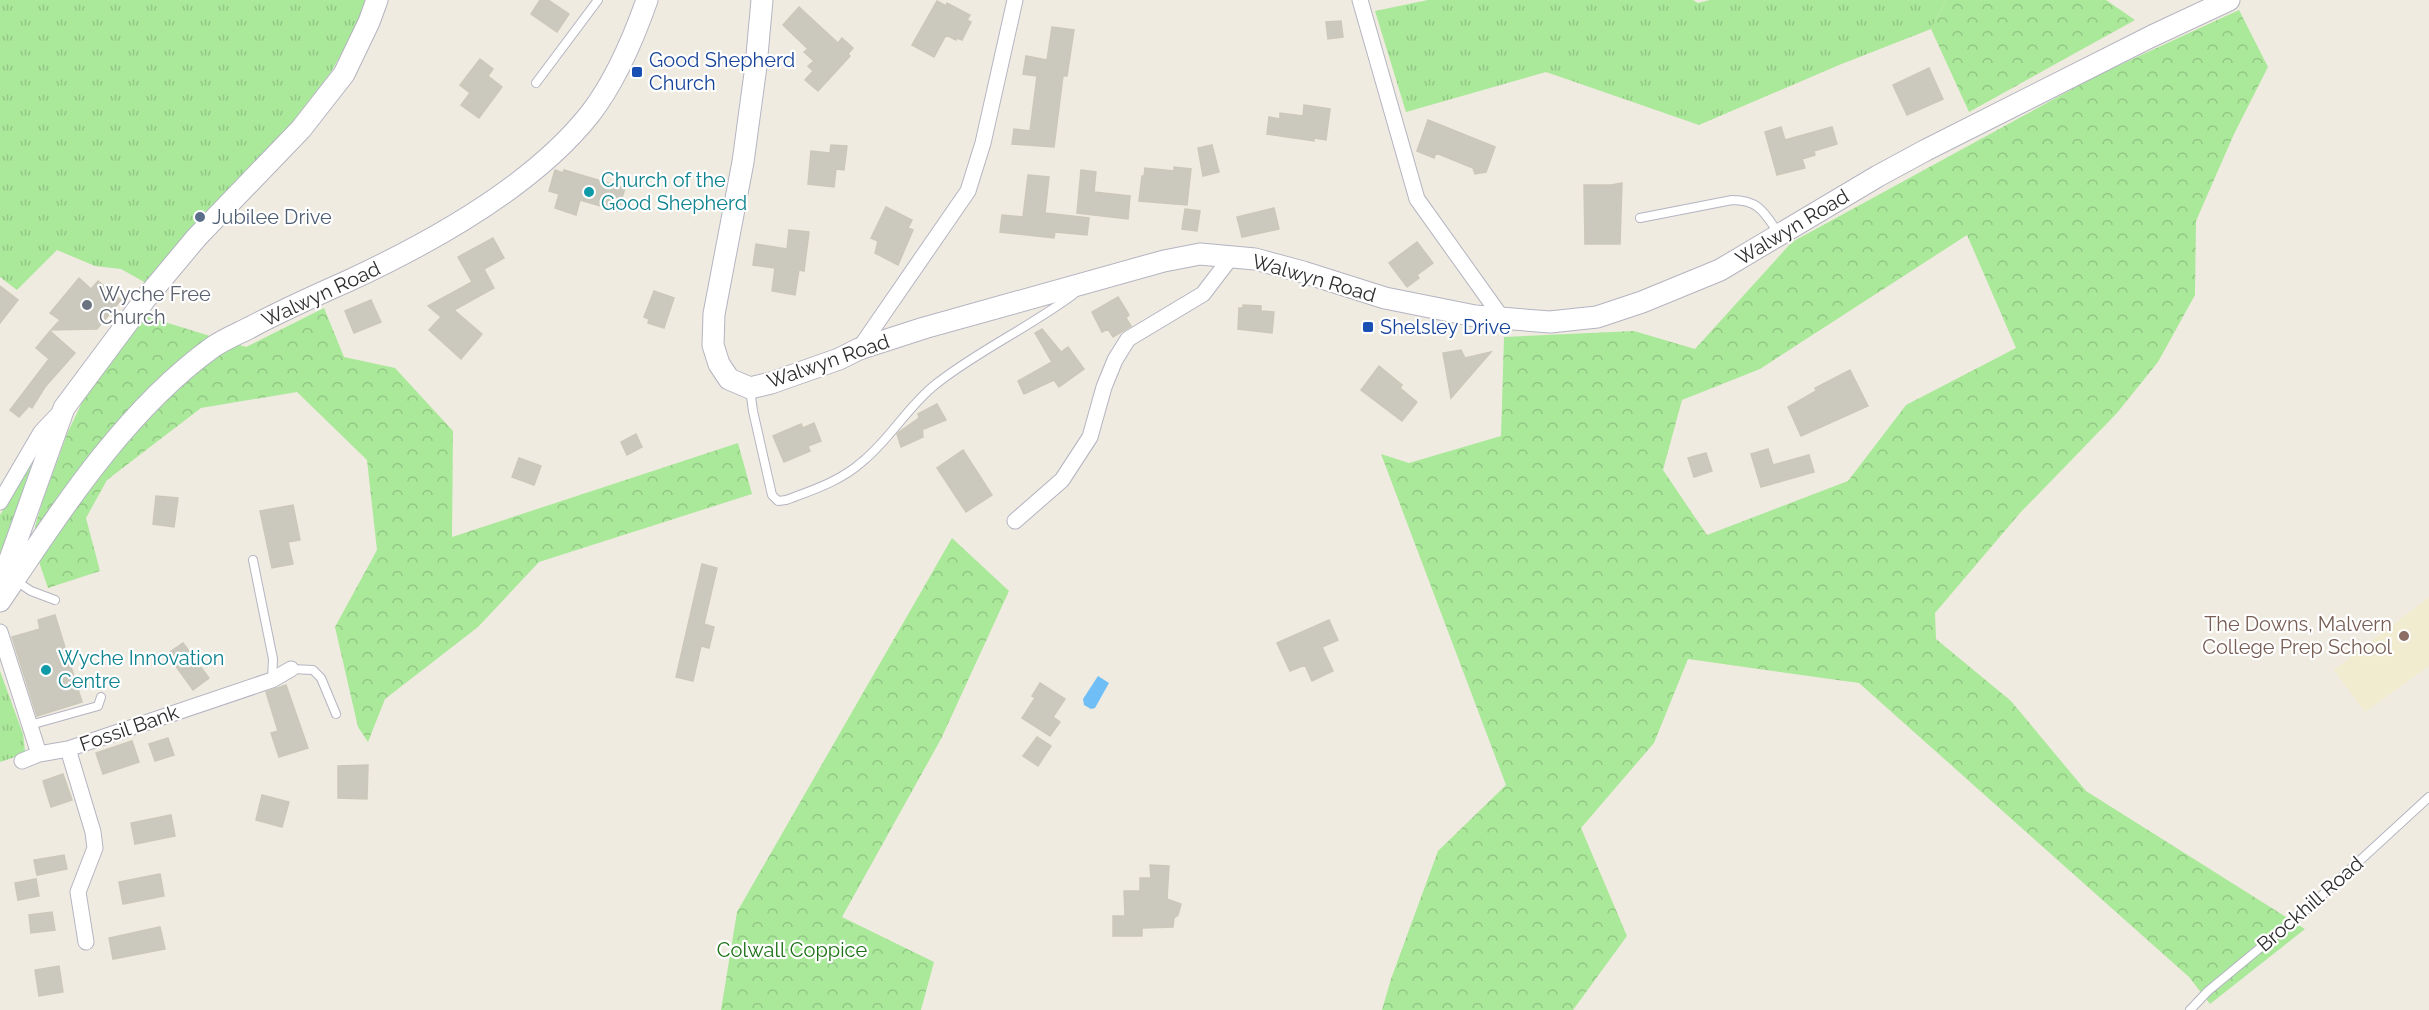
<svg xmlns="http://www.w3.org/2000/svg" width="2429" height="1010" font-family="Raleway,sans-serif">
  <defs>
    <pattern id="grass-tufts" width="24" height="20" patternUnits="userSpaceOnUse" patternTransform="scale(1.5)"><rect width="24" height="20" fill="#aae89a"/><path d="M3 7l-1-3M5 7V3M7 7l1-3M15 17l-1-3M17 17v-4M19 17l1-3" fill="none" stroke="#93c785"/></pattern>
    <pattern id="forest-crowns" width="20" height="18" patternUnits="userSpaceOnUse" patternTransform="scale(1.5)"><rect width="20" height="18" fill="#aae89a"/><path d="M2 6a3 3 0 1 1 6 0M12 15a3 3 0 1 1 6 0" fill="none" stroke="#93c785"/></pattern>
  </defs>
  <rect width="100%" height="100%" fill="#f0ebe0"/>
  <!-- education -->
  <path fill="#f1ebcf" d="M2429,597V666L2365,712L2334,670Z"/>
  <!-- grass -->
  <path fill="url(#grass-tufts)" d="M0,0H372L331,72L227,206L155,288L121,269L95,266L57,250L17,290L0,277Z
    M1428,0H1693L1698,3L1710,0H1946L1931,29L1839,65L1699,125L1546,72L1406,112L1375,11Z
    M40,447L0,561V515Z
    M0,671L23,734L25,751L21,755L0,762Z"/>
  <!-- forest -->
  <path fill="url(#forest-crowns)" fill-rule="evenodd" d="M1946,0H2106L2135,20L1969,112L1931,29Z
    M2239,10L2268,67L2234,134L2196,221L2195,295L2158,362L2117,413L2020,513L1935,613L1936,639L2011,701L2086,791L2305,929L2210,1004L2189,977L1859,683L1688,659L1654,743L1581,828L1627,936L1573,1010H1382L1391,979L1438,851L1506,785L1381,454L1409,463L1501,436L1504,337L1634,331L1695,349L1792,242L2100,74ZM1967,235L2016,348L1906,405L1848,481L1707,535L1663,470L1682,400L1760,369Z
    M324,308L344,357L395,368L453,431L452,537L738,443L752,494L539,562L478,627L385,699L368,742L358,727L335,627L377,550L367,460L297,392L201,408L107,480L86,518L100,571L48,588L37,556L35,526L43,500L67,434L87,392L145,316L246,347Z
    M952,538L1009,591L941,739L842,917L934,962L921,1010H721L737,912Z"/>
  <!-- water -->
  <path fill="#6fbff6" d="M1098,676L1109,683L1095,708L1091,709L1084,705L1083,699Z"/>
  <!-- building -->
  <path fill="#cbc9be" stroke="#ccc8b9" stroke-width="1.5" d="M540,0H548L569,14L557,32L531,14Z
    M937,1L946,6L947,3L970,15L967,20L971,22L962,40L957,38L956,40L946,35L934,57L912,45Z
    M799,7L838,43L842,38L853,48L848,54L850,56L818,91L805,80L813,71L808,66L814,61L804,52L808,49L783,25Z
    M1341,21L1343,37L1328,39L1326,22Z
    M1052,27L1074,30L1067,76H1063L1054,147L1012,144L1014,129L1030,131L1037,76L1023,74L1026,56L1047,60Z
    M480,59L493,69L488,76L502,87L479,118L461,105L470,93L460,85Z
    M1929,68L1943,99L1907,115L1893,85Z
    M1304,105L1330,109L1326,140L1314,138V141L1267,134L1269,117L1280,119V113L1303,116Z
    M1428,120L1495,147L1486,172L1475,174L1473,168L1436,153L1434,158L1417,151Z
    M1781,127L1785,140L1832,127L1837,144L1814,151L1815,155L1802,159L1805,168L1777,175L1765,132Z
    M831,145L847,146L844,170L836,169L834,187L808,184L811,151L830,153Z
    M1212,145L1219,172L1203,176L1198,148Z
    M1174,167L1191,169L1187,205L1139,201L1142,176H1144L1145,168L1174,171Z
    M555,170L563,173L564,170L625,188L618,211L580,200L576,215L555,208L559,194L549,191Z
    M1081,170L1096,172L1094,192L1130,196L1128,219L1077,213Z
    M1028,175L1049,177L1045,213L1089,218L1087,235L1055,232L1054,238L1000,232L1002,215L1023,217Z
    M1622,183L1620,244H1585L1584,185H1611Z
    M886,207L912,220L908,228L913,230L898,265L875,253L878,241L871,238Z
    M1274,208L1279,229L1242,237L1237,217Z
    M1185,209L1200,211L1197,231L1182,229Z
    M789,230L809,232L804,271L799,270L795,295L772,291L775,268L753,265L756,244L787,249Z
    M493,238L504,258L484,269L494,288L454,310L482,334L461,359L429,330L441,317L428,306L472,282L458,257Z
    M1417,242L1433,263L1417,275L1419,278L1407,287L1389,263Z
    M79,278L91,289L98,281L121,300L97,329L51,330L60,320L50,313Z
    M0,286L18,300L0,323Z
    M654,291L674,298L664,328L648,323L649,319L644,317Z
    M1118,297L1129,315L1126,318L1131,326L1113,337L1108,329L1102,332L1092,312Z
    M371,300L381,322L354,333L345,311Z
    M1243,305L1261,306V311L1274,312L1272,333L1238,329L1239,308H1243Z
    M1042,329L1061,352L1068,347L1084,369L1059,387L1054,380L1024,394L1018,381L1052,362L1035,333Z
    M50,331L75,353L45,387L32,408L29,406L19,417L10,410L49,359L36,348Z
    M1461,350L1465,358L1491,352L1451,398L1443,353Z
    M1379,366L1402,385L1400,388L1417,402L1402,421L1361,390Z
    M1850,370L1868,406L1801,436L1788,407L1816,391L1815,388Z
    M937,404L946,420L924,429L922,424L923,437L901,447L897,434L899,432L919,418L918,414Z
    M814,423L821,441L808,446L810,451L784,462L773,436L801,424L803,428Z
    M636,434L642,447L627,455L621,442Z
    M1768,449L1773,465L1809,455L1814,472L1761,487L1751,454Z
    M963,450L992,495L966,512L937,468Z
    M1706,453L1712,471L1694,477L1688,458Z
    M519,458L541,466L534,485L512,477Z
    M156,496L178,498L174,527L153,524Z
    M293,505L300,540L288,542L293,564L272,568L260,511Z
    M702,564L717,568L704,624L714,627L709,648L701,646L693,681L676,677Z
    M55,615L82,702L37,716L12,637L40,629L38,620Z
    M1329,620L1338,640L1322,647L1333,671L1312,681L1305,665L1290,671L1277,643Z
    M183,643L209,678L193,690L167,654Z
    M1040,683L1065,699L1053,717L1060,722L1050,736L1022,718L1035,698L1032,696Z
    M286,685L308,748L279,757L271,733L278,731L266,692Z
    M1037,737L1051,746L1038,766L1023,756Z
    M168,738L174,755L155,761L149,744Z
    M132,741L139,762L103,774L96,753Z
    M368,765L367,799L338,798V766Z
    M63,774L72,800L51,807L43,781Z
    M262,795L289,802L282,827L256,820Z
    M171,815L175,836L135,844L131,823Z
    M64,855L67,869L37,875L34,860Z
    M1150,865L1169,866L1167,899L1181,904L1178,915L1174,918L1173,927L1142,928V936H1113V916H1125L1124,891H1140V878H1151Z
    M160,874L164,896L123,904L119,882Z
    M36,879L39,896L18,900L15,883Z
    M52,912L55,930L31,933L29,915Z
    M160,927L165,949L113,959L109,938Z
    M59,966L63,992L39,996L35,970Z"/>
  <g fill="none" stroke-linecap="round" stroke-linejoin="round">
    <!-- service casing -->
    <g stroke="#b4b4c2" stroke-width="10">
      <path id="service" d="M536,83L598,0
        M1640,218L1732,200C1760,200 1765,214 1779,234
        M750,389L753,411L772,495L778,501L786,500C813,490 841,481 863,461C890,439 908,406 936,384C979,350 1030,327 1074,294
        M253,560L273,659L272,680
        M16,581L31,591L55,600
        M291,669L313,670L321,678L336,714
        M30,725L98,706L101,697
        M2190,1010L2208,991L2306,910L2429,797"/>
    </g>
    <!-- minor casing -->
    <g stroke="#b4b4c2" stroke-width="17">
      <path id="minor" d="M1360,0L1417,199L1502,318
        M859,349L968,191L983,143L1015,0
        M0,502L41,432L60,412
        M1015,521L1062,480L1090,437L1104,387L1115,360L1128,339L1203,294L1232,256
        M0,632L39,754
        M68,749L93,832L95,848L78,892L86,942
        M22,761L39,754L68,749L272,680L291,669"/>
    </g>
    <!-- secondary casing -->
    <g stroke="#b4b4c2" stroke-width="23">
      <path id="secondary" d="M762,0L756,66L743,162L714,314L713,345L719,364L729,379L750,388L771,383L839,359L859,349L924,328L1164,261L1200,254L1255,259L1303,272L1385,298L1475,316L1550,322L1597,317L1642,302L1720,270L1878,176L1926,150L2152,36L2229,0
        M5,591L10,559L64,408L146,298L197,237L301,129L344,74L369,22L377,0
        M0,601C60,512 124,411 213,347C223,340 237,334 249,328C281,311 314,296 348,281C430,243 533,186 590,114C614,83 634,37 647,0"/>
    </g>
    <!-- service -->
    <use href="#service" stroke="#fff" stroke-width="8"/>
    <!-- minor -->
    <use href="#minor" stroke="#fff" stroke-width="15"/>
    <!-- secondary -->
    <use href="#secondary" stroke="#fff" stroke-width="21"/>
  </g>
  <!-- markers -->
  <g fill="#1a4fb4" stroke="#fff" stroke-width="2">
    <rect x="631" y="66" width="12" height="12" rx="3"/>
    <rect x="1362" y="321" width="12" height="12" rx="3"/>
  </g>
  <g fill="#0f9aa8" stroke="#fff" stroke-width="2">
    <circle cx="589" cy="192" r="6"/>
    <circle cx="46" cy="670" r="6"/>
  </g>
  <circle fill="#5c6f8a" stroke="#fff" stroke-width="2" cx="200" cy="217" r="6"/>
  <circle fill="#6b7280" stroke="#fff" stroke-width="2" cx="87" cy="305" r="6"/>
  <circle fill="#8d6e63" stroke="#fff" stroke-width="2" cx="2404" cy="636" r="6"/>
  <g text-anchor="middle" stroke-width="4.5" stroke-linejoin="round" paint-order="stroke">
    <!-- transit labels -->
    <g font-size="20" fill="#164399" stroke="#fff" text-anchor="start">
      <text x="649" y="67">Good Shepherd<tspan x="649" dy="23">Church</tspan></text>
      <text x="1380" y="334">Shelsley Drive</text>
    </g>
    <!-- culture labels -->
    <g font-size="20" fill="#0d838f" stroke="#fff" text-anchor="start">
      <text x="601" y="187">Church of the<tspan x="601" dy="23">Good Shepherd</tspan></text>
      <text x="58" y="665">Wyche Innovation<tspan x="58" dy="23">Centre</tspan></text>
    </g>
    <!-- service labels -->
    <g font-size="20" fill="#4e5e75" stroke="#fff" text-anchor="start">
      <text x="212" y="224">Jubilee Drive</text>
    </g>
    <!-- street labels -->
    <g font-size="20" fill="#2e2e2e" stroke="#fff">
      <text transform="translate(1792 227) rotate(-31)" y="7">Walwyn Road</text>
      <text transform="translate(1314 278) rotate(16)" y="7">Walwyn Road</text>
      <text transform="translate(321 294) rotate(-25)" y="7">Walwyn Road</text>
      <text transform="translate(828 361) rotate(-19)" y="7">Walwyn Road</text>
      <text transform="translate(129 728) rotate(-19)" y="7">Fossil Bank</text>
      <text transform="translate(2310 904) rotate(-41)" y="7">Brockhill Road</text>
    </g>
    <!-- worship labels -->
    <g font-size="20" fill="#5b616d" stroke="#fff" text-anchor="start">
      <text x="99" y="301">Wyche Free<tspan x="99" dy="23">Church</tspan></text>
    </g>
    <!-- education labels -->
    <g font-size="20" fill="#785e54" stroke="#fff" text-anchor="end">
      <text x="2392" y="631">The Downs, Malvern<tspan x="2392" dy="23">College Prep School</tspan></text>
    </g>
    <!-- park labels -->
    <g font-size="20" fill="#1d7217" stroke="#fff">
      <text x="792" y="957">Colwall Coppice</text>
    </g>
  </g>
</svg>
